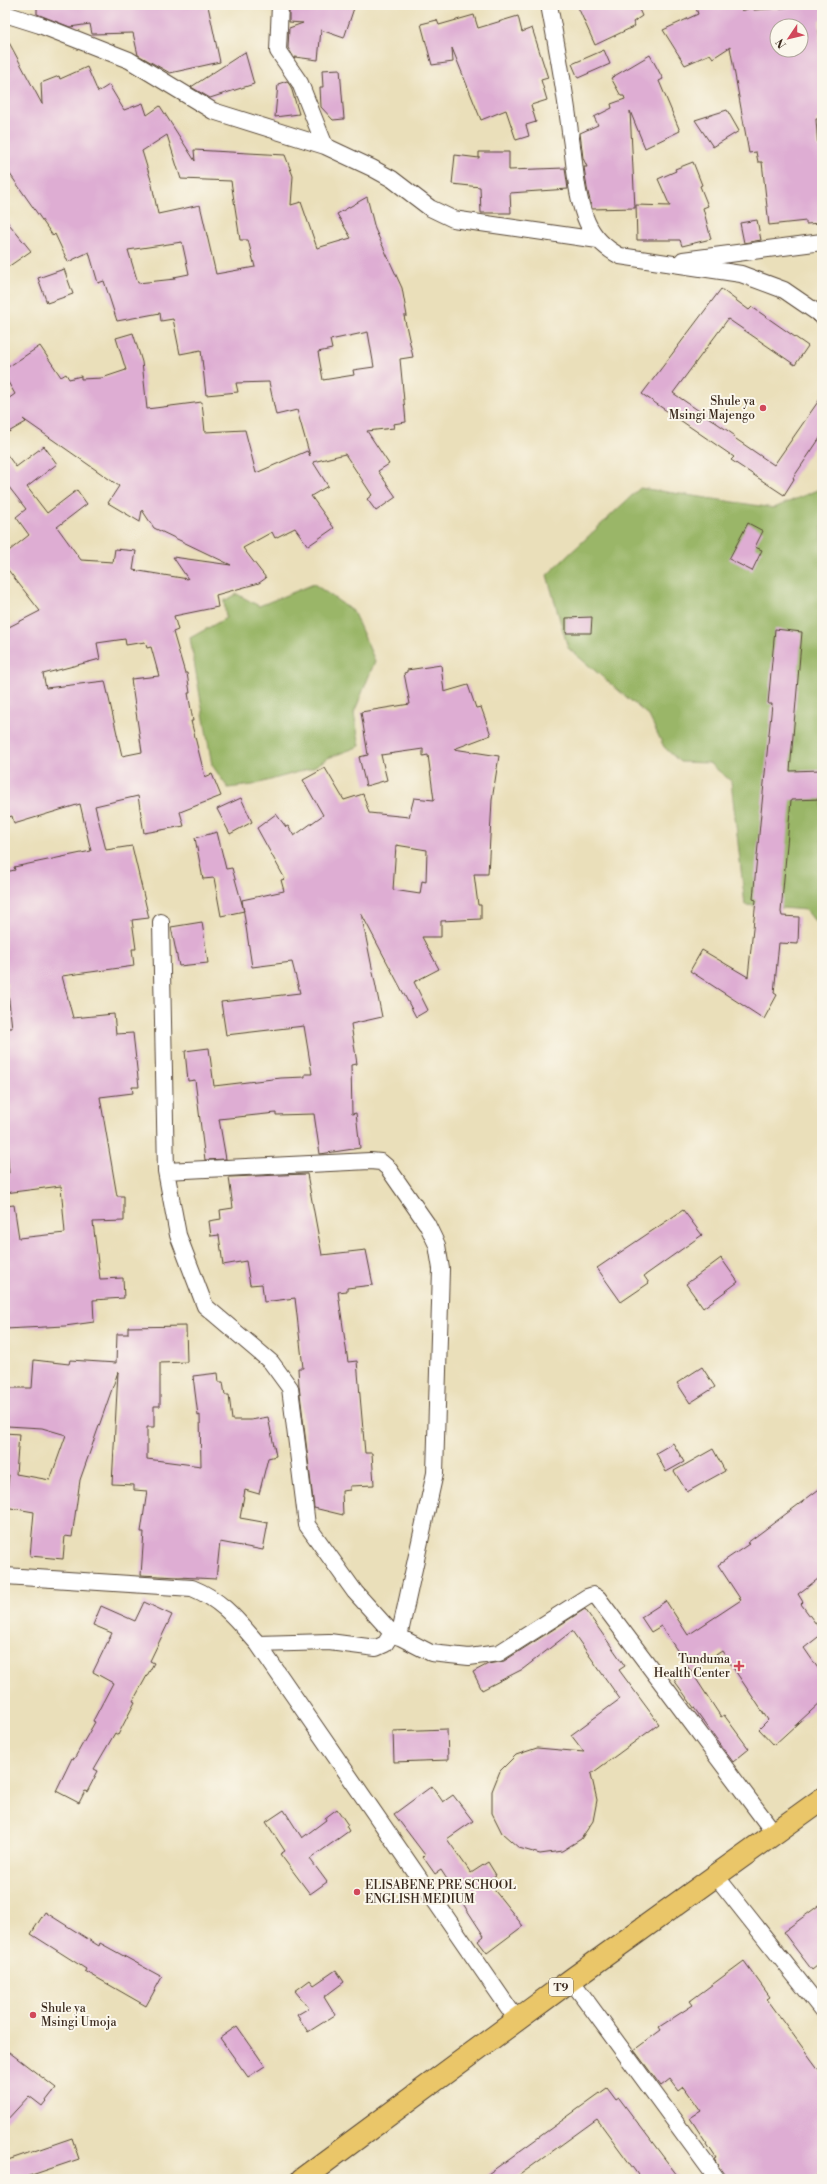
<svg xmlns="http://www.w3.org/2000/svg" width="827" height="2184" font-family="'Libre Bodoni',serif">
  <rect width="100%" height="100%" fill="#fbf7ec"/>
  <filter id="ink" filterUnits="userSpaceOnUse"><feTurbulence type="fractalNoise" baseFrequency=".025" numOctaves="2"/><feDisplacementMap in="SourceGraphic" scale="8" xChannelSelector="R" yChannelSelector="G"/><feConvolveMatrix kernelMatrix="1 2 1 2 8 2 1 2 1" color-interpolation-filters="sRGB"/></filter>
  <filter id="wash" filterUnits="userSpaceOnUse"><feTurbulence type="fractalNoise" baseFrequency=".012" numOctaves="4" result="noise"/><feDisplacementMap in="SourceGraphic" scale="16" xChannelSelector="R" yChannelSelector="G"/><feGaussianBlur stdDeviation="0.9" result="paint"/><feColorMatrix in="noise" values="0 0 0 0 0 0 0 0 0 0 0 0 0 0 0 0 0 1.4 0 .05"/><feComposite in="paint" operator="in"/></filter>
  <g filter="url(#wash)">
    <rect width="100%" height="100%" fill="#eadfba"/>
    <!-- forest -->
    <path fill="#9ab668" stroke="#6a7043" d="M640,488L774,508L822,488V923L818,925L806,910L745,905L731,781L709,763L680,762L664,747L649,716L568,648L547,575Z
      M314,584L353,611L375,661L354,713L360,746L328,758L312,768L253,785L228,788L212,765L190,638L226,618L224,601L237,594L259,606Z"/>
    <g id="blocks">
      <!-- building -->
      <path fill="#deadd3" fill-rule="evenodd" d="M37,5H125V9L188,5L208,6L220,62L170,73L138,55L133,33L92,34L90,24L70,27L37,14Z
        M289,5H355L344,38L321,30L318,60L295,57V59L288,48L289,28L303,23L289,22Z
        M577,5H637L642,16L633,22L635,26L595,45Z
        M707,5H739L742,11L753,7L754,10L822,5V20H819L820,63L822,62V119H816L818,148H822V223L806,224V221L769,225L762,162H758L756,152L749,153L730,47L713,58L710,54L685,65L663,30L698,14L696,8ZM777,26H801V50H777Z
        M474,15L478,28L518,16L522,32L532,28L548,78L541,80L547,100L531,105L536,122L526,125L529,136L516,140L506,110L481,120L452,48L453,62L432,65L421,24L437,20L439,25Z
        M5,35L42,104L41,83L59,76L60,79L87,67L98,92L109,85L124,110L143,103L147,115L160,106L195,161L194,150L285,155L293,176L291,205L301,202L317,248L351,238L337,214L367,197L375,229L402,288L407,316H404L413,357L400,359L406,422L393,424L394,428L367,431L389,464L378,471L396,497L376,511L367,499L372,495L345,454L313,462L328,486L311,496L334,528L308,546L295,528L275,538L272,532L243,548L266,578L259,583L216,595L218,607L174,616L178,630L173,632L185,673H187L190,693H188L193,721H191L205,777L212,774L221,796L180,812L184,826L144,833L138,796L95,806L106,850L132,846L149,918L132,920L136,949H132L134,966L62,976L73,1018L114,1014L116,1034L133,1033L139,1087H132L133,1093L100,1097L117,1196H124V1221L93,1222L100,1279L123,1278L124,1298L93,1300L94,1322L65,1326L5,1329V1206L14,1205L19,1238L65,1233L61,1186L5,1193V1173H9L5,1122V1028H12L7,983H5V872L15,870L14,867L91,851L80,804L14,824L12,816L5,818V629L40,611L5,566V554L29,535L16,517L26,509L5,482V452L16,467L44,446L57,464L27,487L47,513L77,490L87,504L57,527L81,560L113,562L115,549L136,551L133,570L188,579L173,557L231,565L154,528L142,510L140,522L108,503L119,486L23,419L26,422L5,434V395L8,399L15,394L5,377V369L40,346L61,377L66,374L69,379L81,376V379L102,378L126,370L116,338L133,333L142,362L147,409L202,402L205,432L245,430L256,473L307,451L310,456L297,410L276,415L269,382L236,383L238,392L206,395L201,350L180,354L173,319L161,321L160,313L117,321L104,281L98,283L89,252L68,262L55,234L53,236L5,167ZM167,135L181,179L231,181L240,240H248L255,267L216,274L200,205L158,214L151,180L142,151ZM182,242L189,274L174,277L175,279L138,283L128,250ZM368,332L374,367L353,370L354,375L323,380L318,352L332,349L330,340ZM125,639L126,645L145,642L147,648L151,647L159,676L131,679L142,752L122,756L105,681L46,688L43,674L100,659L97,643Z
        M604,50L610,64L578,78L572,64Z
        M245,52L254,84L210,98L191,87Z
        M650,55L663,79L659,81L680,131L645,148L630,111L635,208L592,209L587,188L584,167H587L583,158L580,133L598,125L594,117L612,108L611,104L625,99L624,96H621L611,78Z
        M340,69L344,119L333,120L321,107L320,87H323L322,70Z
        M287,81L291,87L299,114L275,117L278,84Z
        M727,110L739,131L713,147L695,120Z
        M479,152H509V170L565,168L568,189L510,193L511,213H481L480,187L452,184L455,155L479,158Z
        M693,162L702,185L700,186L708,206L703,208L711,239L682,246L680,240H637L636,205L670,206L658,179L676,171L675,169Z
        M5,219L31,251L5,269Z
        M757,220L761,240L744,243L740,223Z
        M64,269L73,294L47,303L38,278Z
        M721,289L749,310L752,307L808,346L795,365L728,319L673,393L734,435L733,437L774,465L822,396V435L793,478L794,479L784,495L731,460L734,457L642,394Z
        M748,523L763,531L755,547L762,550L752,571L729,559Z
        M592,617L591,633H566V618Z
        M775,629L802,632L790,771L822,770V799L791,800L781,912L782,916L799,917L798,944L779,943L774,993L777,995L764,1019L690,971L702,950L748,977L756,900L753,899L761,813L772,704H768Z
        M441,665L444,692L468,685L476,708L481,707L491,735L454,749L499,756L492,800L488,874H474L478,905H481V919L441,921V937H422L439,969L414,982L428,1010L416,1017L361,913L382,1017L351,1024L357,1064L351,1065L352,1114L356,1113L360,1148L320,1154L314,1114L276,1115V1113L219,1119L226,1159L205,1160L195,1080L188,1081L185,1051L209,1048L214,1086L281,1078L305,1077V1074H312L304,1026L226,1035L221,1002L300,993L292,962L252,967L242,900L284,891L281,880L285,879L257,828L276,814L286,827L288,826L294,836L323,815L303,780L325,768L344,800L363,794L369,813L409,817L414,798L434,800L428,755L423,756V749L381,755L387,780L366,786L359,757L368,755L361,712L410,704L404,673L407,672V670ZM396,845L427,850L426,882L422,881L420,894L393,890Z
        M241,798L252,822L230,834L217,809Z
        M217,832L226,869L232,868L244,911L221,916L214,878L203,879L195,838Z
        M202,922L208,963L179,966L171,927Z
        M307,1174L322,1255L366,1250L373,1285L347,1288V1291L338,1292L348,1362L357,1361L365,1453H372L374,1485L350,1486V1490L342,1491L343,1515L314,1508L299,1386L298,1368H303L295,1298L264,1302L262,1284L250,1285L246,1261L223,1265L219,1235L211,1236L209,1221L221,1219L220,1210L233,1208L229,1177Z
        M683,1210L702,1235L644,1276L649,1283L621,1302L597,1268Z
        M721,1258L738,1282L703,1308L686,1284Z
        M186,1326L187,1362L160,1363V1406H154V1427H147V1459L201,1466L200,1415L198,1416L193,1376L218,1373L219,1382H223L225,1395H229L232,1420H251L268,1417L276,1456L268,1458L259,1494L245,1490L240,1518L268,1523L263,1550L220,1542L216,1579L141,1575L144,1532H141L147,1491L134,1490V1485L112,1484L118,1372L80,1480L72,1537L65,1536L63,1559L30,1556L34,1512L5,1507L9,1475H5V1433L19,1434L16,1474L50,1480L66,1435L42,1428L7,1426V1388H32L34,1360L69,1364L70,1360L116,1363L117,1334H128V1327Z
        M702,1367L715,1387L690,1403L677,1383Z
        M673,1443L684,1462L666,1472L656,1453Z
        M713,1449L725,1471L687,1492L674,1471Z
        M822,1487V1576L798,1594L803,1602L801,1604L822,1632V1634L804,1648L822,1674V1701L774,1745L759,1729L768,1720L722,1651L691,1671L721,1717L724,1715L749,1749L733,1762L674,1680L690,1670L661,1626L651,1632L641,1617L666,1601L688,1635L741,1600L718,1565L749,1544L747,1543Z
        M144,1602L172,1615L150,1661L154,1663L133,1701L135,1702L118,1735L115,1733L94,1769L98,1771L87,1792L85,1791L79,1803L56,1791L72,1758L74,1759L95,1722L93,1721L113,1683L93,1672L112,1633L93,1625L101,1606L135,1621Z
        M585,1609L625,1666L619,1670L659,1724L591,1774L597,1800L593,1821L581,1839L562,1851L540,1854L519,1848L502,1833L492,1813V1791L500,1771L516,1755L537,1748L584,1752L571,1735L620,1699L572,1631L523,1669L482,1690L473,1672L488,1664L504,1661Z
        M447,1729L448,1760L394,1762L393,1731Z
        M432,1786L443,1802L453,1795L473,1821L447,1839L471,1873L488,1862L496,1875L487,1881L523,1926L487,1953L478,1941L484,1936L441,1870L435,1874L423,1857L425,1855L394,1814Z
        M337,1809L348,1825L346,1826L349,1831L310,1859L327,1882L310,1894L280,1854L285,1851L266,1822L284,1810L302,1838L326,1820L325,1818Z
        M822,1903V1962L812,1970L783,1932Z
        M45,1912L99,1946L100,1943L162,1977L146,2006L85,1971L86,1969L31,1934Z
        M744,1961L770,1997L767,1999L822,2074V2172L812,2179H726L714,2159L716,2158L690,2118L701,2111L684,2087L679,2091L670,2079L661,2086L634,2050L661,2030L659,2027L693,2005L690,2001Z
        M336,1970L344,1982L324,1997L335,2015L308,2032L297,2015L309,2008L295,1991L310,1980L314,1985Z
        M237,2026L265,2066L248,2077L220,2038Z
        M5,2049L56,2088L42,2106L29,2096L5,2122Z
        M607,2088L616,2100L619,2098L680,2179H641L597,2119L514,2179H481Z
        M72,2138L79,2159L20,2179H5V2161Z"/>
    </g>
  </g>
  <g filter="url(#ink)">
    <use href="#blocks" fill-opacity="0" stroke="#554535" stroke-width="1"/>
    <g fill="none" stroke-linecap="round" stroke-linejoin="round">
      <!-- minor casing -->
      <g stroke="#554535" stroke-width="18">
        <path id="minor" d="M280,5L278,51L300,83L325,146
          M549,5C557,47 565,89 570,132C575,161 575,195 587,222C594,238 605,248 620,256L741,274L784,290L822,316
          M5,14L40,25L129,60L213,111L325,146L372,168L392,179L430,208L453,219L598,240
          M683,260L822,242
          M161,922L166,1171L178,1235L205,1306L271,1362L290,1388L307,1525L355,1592L392,1633L431,1653L469,1657L499,1653L587,1597L593,1595L598,1598L775,1834
          M166,1171L370,1161L381,1162L388,1168L427,1224L437,1245L441,1269L435,1473L399,1637
          M5,1576L192,1588C222,1600 237,1620 258,1644L517,2020
          M258,1644L329,1642L376,1648L385,1644L392,1633
          M716,1876L822,2010
          M571,1980L717,2179"/>
      </g>
      <!-- trunk casing -->
      <g stroke="#554535" stroke-width="24">
        <path id="trunk" d="M302,2179L571,1980L822,1799"/>
      </g>
      <!-- minor -->
      <use href="#minor" stroke="#fff" stroke-width="16"/>
      <!-- trunk -->
      <use href="#trunk" stroke="#eac669" stroke-width="22"/>
    </g>
  </g>
  <!-- markers -->
  <g fill="#d1495b" stroke="#fbf7ec" stroke-width="1.5">
    <circle cx="763" cy="408" r="4"/>
    <path d="M737 1660h4v4h4v4h-4v4h-4v-4h-4v-4h4z"/>
    <circle cx="357" cy="1892" r="4"/>
    <circle cx="33" cy="2015" r="4"/>
  </g>
  <g text-anchor="middle" stroke-width="4" stroke-linejoin="round" paint-order="stroke">
    <!-- shield labels -->
    <rect fill="#fbf7ec" stroke="#75685c" stroke-width="1" x="549" y="1978" width="24" height="18" rx="3"/>
    <g font-size="11" font-weight="bold" fill="#3b2a1e">
      <text x="561" y="1991">T9</text>
    </g>
    <!-- poi labels -->
    <g font-size="12" fill="#3b2a1e" stroke="#fbf7ec" text-anchor="end">
      <text x="755" y="405">Shule ya<tspan x="755" dy="14">Msingi Majengo</tspan></text>
      <text x="730" y="1663">Tunduma<tspan x="730" dy="14">Health Center</tspan></text>
      <text x="365" y="1889" text-anchor="start">ELISABENE PRE SCHOOL<tspan x="365" dy="14">ENGLISH MEDIUM</tspan></text>
      <text x="41" y="2012" text-anchor="start">Shule ya<tspan x="41" dy="14">Msingi Umoja</tspan></text>
    </g>
  </g>
  <!-- margin -->
  <rect width="827" height="2184" fill="none" stroke="#fbf7ec" stroke-width="20"/>
  <!-- north arrow -->
  <g transform="translate(789 38) rotate(235)"><circle r="19" fill="#fbf7ec" stroke="#aea59a"/>
  <path d="M0-3L7 15L0 10L-7 15Z" fill="#d1495b"/>
  <text y="-6" font-size="11" font-weight="bold" text-anchor="middle" fill="#3b2a1e">N</text>
  </g>
</svg>
